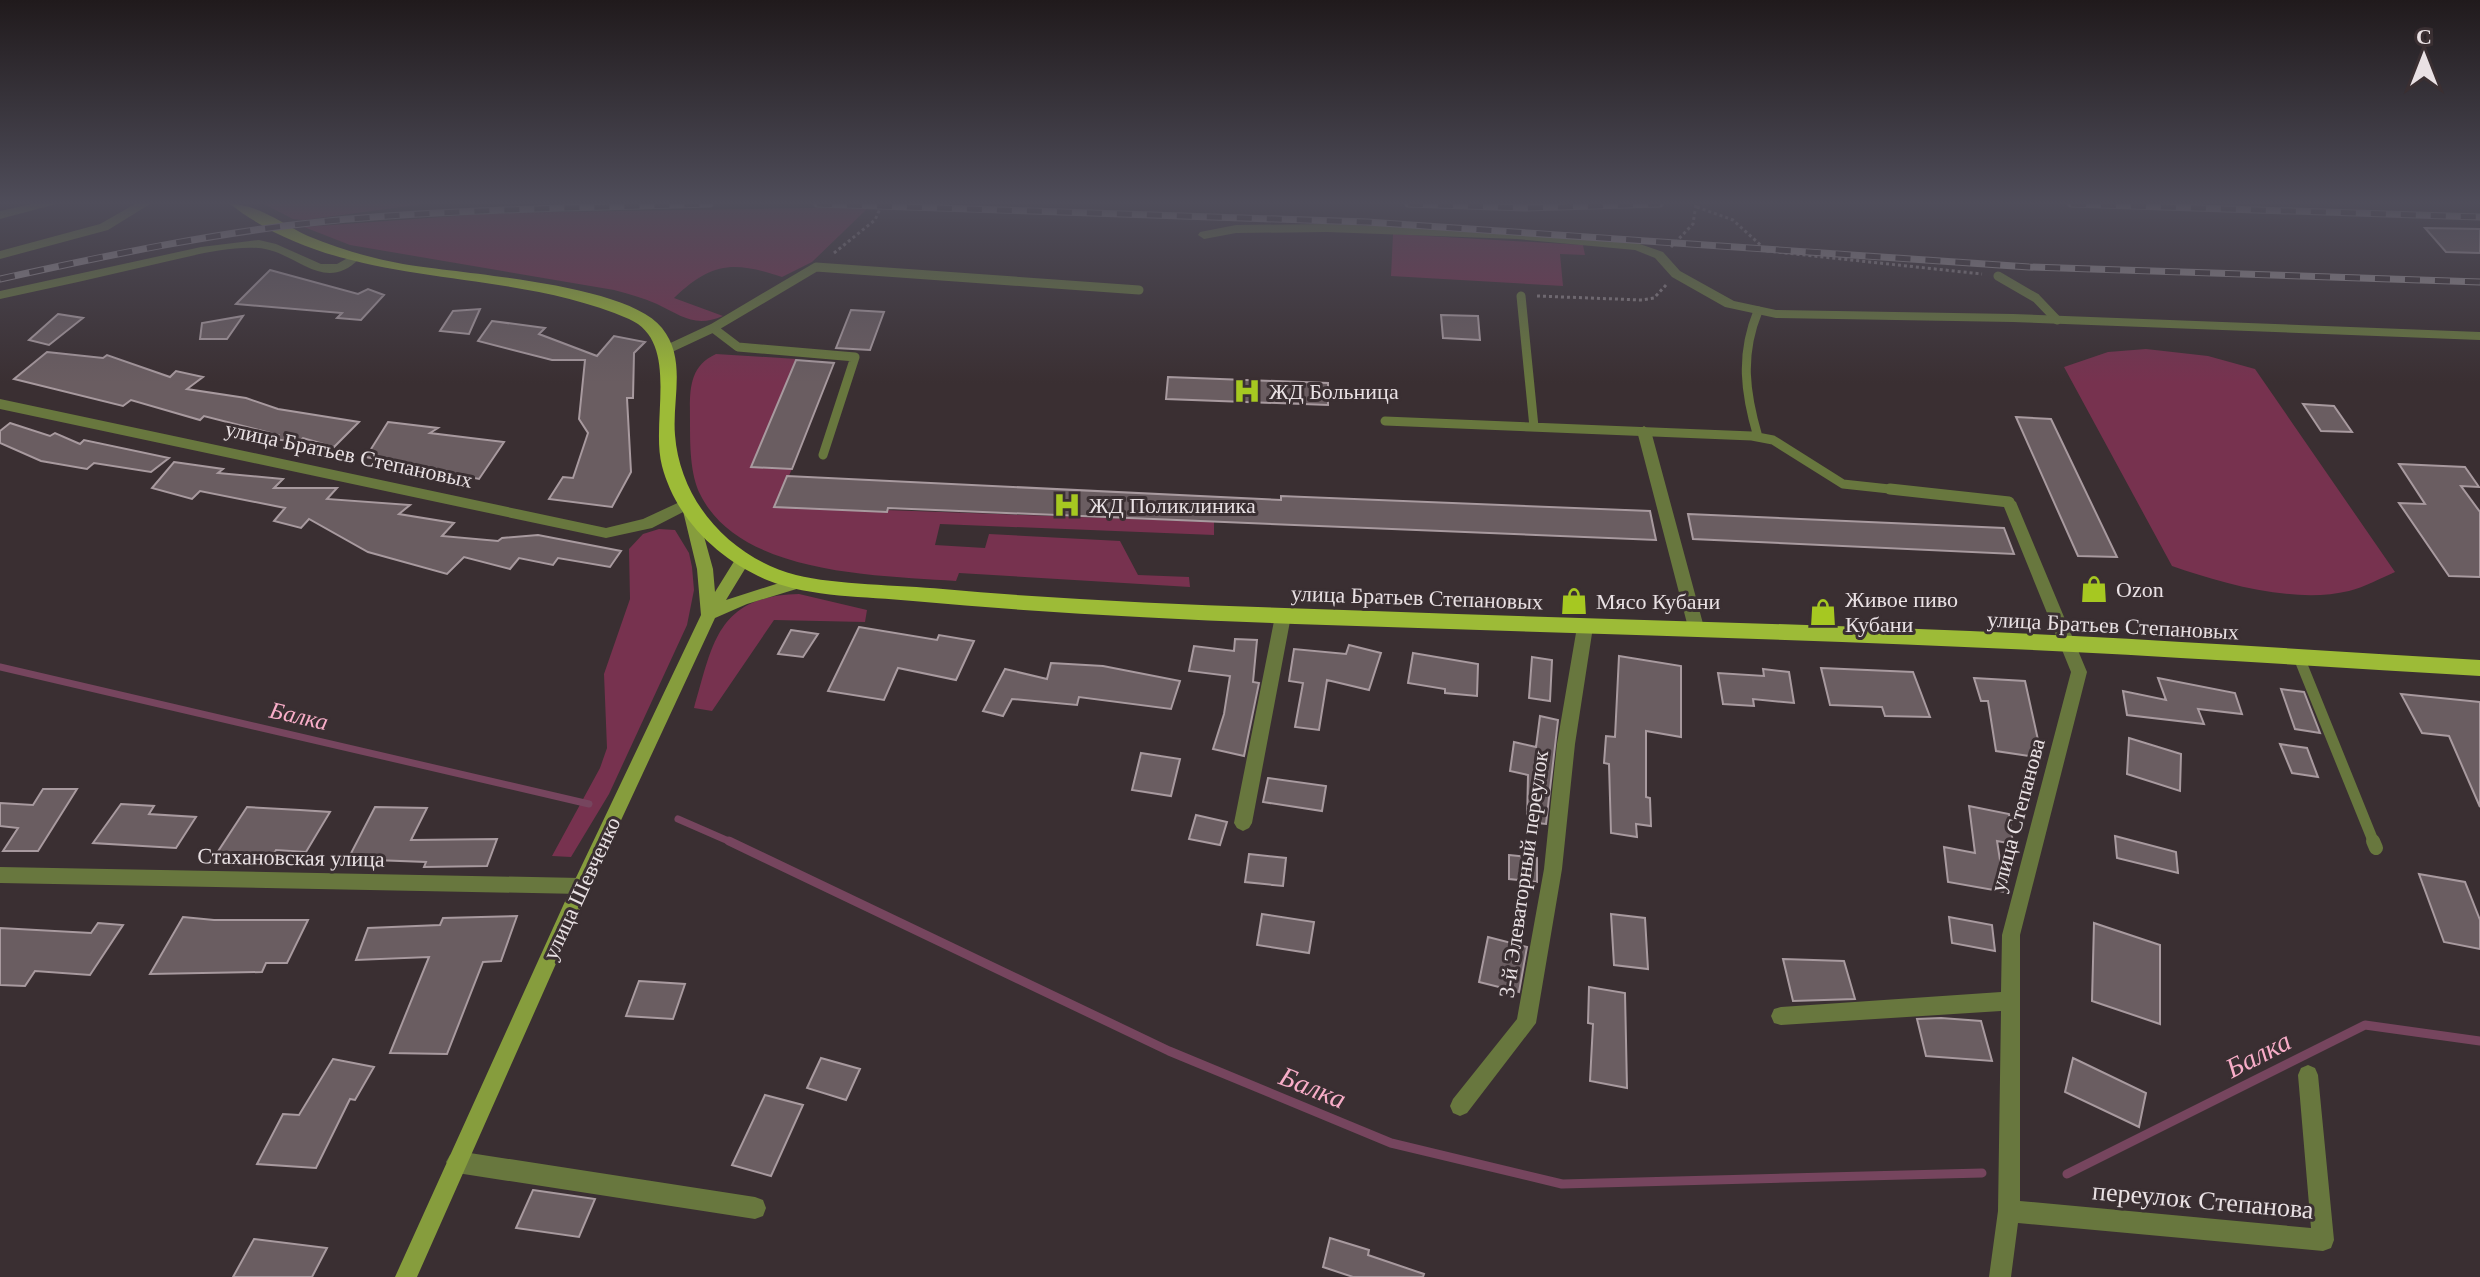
<svg xmlns="http://www.w3.org/2000/svg" width="2480" height="1277" font-family="'Times New Roman',serif">
  <rect width="100%" height="100%" fill="#3a2f32"/>
  <!-- green -->
  <path fill="#77324f" d="M264,204H424L304,220L293,219Z
    M869,207L812,262L782,277C733,261 712,262 674,298L723,316C695,328 682,316 657,304C643,298 629,294 614,290L350,245L304,227L497,213Z
    M1393,234L1583,245L1585,255L1560,254L1563,286L1391,276Z
    M2146,349L2208,356L2255,369L2395,572C2381,578 2365,587 2349,591C2295,604 2224,584 2172,566L2064,367L2108,352Z
    M716,354L797,359L751,466L792,469L775,506L1214,522V535L940,524L935,545L985,548L989,534L1120,541L1138,575L1189,577L1190,587L959,573L956,581C880,575 740,576 700,494C690,474 690,444 690,422C690,394 687,367 716,354Z
    M659,529L675,530L689,553L692,567L694,590L687,625L609,794L571,857L552,856L600,768L607,748L604,674L630,599L629,549L643,534Z
    M799,594L867,610L865,622L774,620L712,711L694,708C713,643 717,596 799,594Z"/>
  <g fill="none" stroke-linecap="round" stroke-linejoin="round">
    <!-- stream-far1 -->
    <path stroke="#76455e" stroke-width="7" d="M0,667L589,804
      M678,819L733,843"/>
    <!-- stream -->
    <path stroke="#76455e" stroke-width="9" d="M729,841L1169,1051L1391,1143L1562,1184L1982,1173
      M2067,1174L2365,1025L2480,1041"/>
  </g>
  <!-- building -->
  <path fill="#6a5d61" stroke="#a89a9f" stroke-width="2" d="M2425,228L2480,229V253L2446,252Z
    M270,270L358,294L368,289L384,295L361,320L337,318L342,313L236,304Z
    M480,309L469,334L440,331L453,311Z
    M851,310L884,312L870,350L836,348Z
    M58,314L83,318L49,345L29,340Z
    M1441,315L1478,316L1480,340L1443,338Z
    M243,316L227,339H200L202,323Z
    M492,321L545,328L539,334L597,356L614,336L645,342L634,353L633,398H627L631,472L612,507L549,499L563,477L573,478L588,433L579,419L585,360H552L478,341Z
    M47,352L103,358L107,355L170,377L176,371L203,377L187,389L246,398L278,409L359,422L334,447L303,438L298,442L273,439L278,435L204,416L200,420L131,400L123,406L14,379Z
    M796,360L834,363L792,469L751,467Z
    M1168,377L1328,383V405L1166,399Z
    M2303,404L2334,406L2352,432L2321,431Z
    M2016,417L2051,419L2117,557L2078,556Z
    M388,422L438,428L430,433L504,442L479,479L366,457Z
    M10,423L50,436L55,433L80,444L84,440L169,458L151,472L94,463L87,469L41,461L0,443V431Z
    M174,462L223,469L218,473L283,479L274,488H337L327,499L410,505L399,514L454,523L442,536L498,541L502,538L538,535L621,551L610,567L558,558L553,565L519,558L510,569L464,557L447,574L368,552L309,519L301,528L274,521L285,508L200,491L192,499L152,488Z
    M2399,464L2465,467L2479,487L2461,486L2480,512V577L2449,576L2399,503L2425,504Z
    M787,476L1281,500V496L1650,511L1656,540L888,508L887,512L774,507Z
    M1688,514L2004,528L2014,554L1693,539Z
    M859,627L937,640L939,635L974,641L956,680L898,668L884,700L828,691Z
    M791,630L818,634L803,657L778,654Z
    M1235,639L1257,640L1253,682L1259,683L1244,756L1213,749L1224,714L1230,676L1189,671L1194,646L1234,651Z
    M1349,645L1381,653L1369,690L1327,680L1319,730L1295,727L1303,683L1289,681L1294,649L1346,654Z
    M1413,653L1478,664L1477,696L1445,693V689L1408,683Z
    M1619,656L1681,666V737L1646,731V797L1650,798L1651,826L1636,824L1637,837L1611,833L1609,764L1604,763L1606,736L1615,737Z
    M1532,657L1552,660L1550,701L1529,698Z
    M1051,663L1103,666L1180,681L1171,709L1079,697L1077,705L1012,699L1003,716L983,711L1005,669L1047,679Z
    M1821,668L1913,672L1930,717L1885,716L1882,707L1830,705Z
    M1763,669L1789,672L1794,703L1753,699L1754,706L1723,704L1718,673L1764,676Z
    M1974,678L2025,681L2042,758L1996,751L1988,701H1981Z
    M2158,678L2235,693L2242,714L2198,709L2204,724L2127,715L2123,691L2166,700Z
    M2281,689L2304,692L2320,733L2295,729Z
    M2401,694L2480,702V807L2449,736L2422,733Z
    M1540,716L1558,720L1546,824L1527,822L1528,775L1510,771L1514,742L1536,747Z
    M2129,738L2181,754L2180,791L2127,774Z
    M2280,744L2307,748L2318,777L2292,773Z
    M1141,753L1180,759L1171,796L1132,790Z
    M1268,778L1326,786L1322,811L1263,802Z
    M43,789H77L38,851H3L18,828L0,826V803L33,805Z
    M121,804L154,806L149,814L196,817L176,848L93,843Z
    M1969,806L2009,814L2013,844L1997,841L2005,892L1948,882L1944,847L1975,853Z
    M247,807L300,810L330,812L306,852L276,850L272,857L217,853Z
    M375,807L427,808L411,840L497,839L487,866L424,867L426,862L348,859Z
    M1196,815L1227,822L1220,845L1189,839Z
    M2115,836L2176,852L2178,873L2117,858Z
    M1249,854L1286,858L1283,886L1245,882Z
    M1509,855L1537,858V882L1509,879Z
    M2419,874L2465,882L2480,920V949L2444,942Z
    M1262,914L1314,922L1309,953L1257,945Z
    M1611,914L1645,918L1648,969L1614,965Z
    M517,916L501,961L483,962L447,1054L390,1053L429,957L356,960L368,928L440,925L443,918Z
    M183,917L214,920H308L287,963H266L262,972L150,974Z
    M1949,917L1992,925L1995,951L1952,943Z
    M98,923L123,925L90,975L35,971L25,986L0,985V928L91,933Z
    M2094,923L2160,945V1024L2092,1001Z
    M1488,937L1527,947L1519,992L1479,982Z
    M1783,959L1844,961L1855,999L1793,1001Z
    M639,981L685,984L673,1019L626,1016Z
    M1589,987L1625,993L1627,1088L1590,1081L1593,1024L1588,1023Z
    M1941,1018L1981,1021L1992,1061L1926,1056L1917,1019Z
    M821,1058L860,1069L846,1100L807,1088Z
    M2073,1058L2146,1093L2139,1127L2065,1092Z
    M333,1059L374,1067L355,1100L350,1099L316,1168L257,1164L283,1114L299,1115Z
    M765,1095L803,1105L771,1176L732,1165Z
    M533,1190L595,1199L579,1237L516,1228Z
    M1330,1238L1369,1250L1368,1255L1424,1274L1423,1277H1353L1323,1267Z
    M254,1239L327,1248L312,1277H233Z"/>
  <g fill="none" stroke-linecap="round" stroke-linejoin="round">
    <!-- path -->
    <path stroke="#8b8184" stroke-width="3" stroke-dasharray="3 3" stroke-linecap="butt" d="M1697,207L1733,220L1767,251L1982,274
      M1671,247L1693,224L1696,204
      M834,253L875,220L882,204
      M1537,296L1642,300L1654,298L1666,285"/>
    <!-- service-far2 -->
    <path stroke="#68773e" stroke-width="9" d="M1998,276L2036,298L2057,320
      M1521,296L1534,427
      M1758,311C1740,355 1745,393 1758,437
      M713,328L738,347L855,357L823,455
      M668,349L713,328L816,267L1139,290
      M1385,421L1752,436L1773,440L1843,484L1908,491"/>
    <!-- service-far1 -->
    <path stroke="#68773e" stroke-width="11" d="M1890,489L2009,502
      M2300,660L2374,843"/>
    <!-- service -->
    <path stroke="#68773e" stroke-width="14" d="M2373,841L2376,848"/>
    <!-- minor -->
    <path fill="#68773e" fill-rule="evenodd" d="M32,204H56L0,219V211Z
      M135,204H150L108,230L0,259V251L100,224Z
      M1327,224L1517,231L1637,243L1663,252L1680,271L1734,301L1776,310L2013,314L2480,332V340L2013,322L1776,318L1725,307L1672,277L1655,258L1635,250L1517,239L1327,232L1236,233L1204,239L1198,235L1200,232L1236,225Z
      M259,240L276,244L321,264H337L353,255L359,259C323,295 295,250 258,248C224,246 189,257 156,264C104,276 52,288 0,299V291L201,247Z
      M0,399L606,528L643,519L684,500L691,505L689,509L652,528L606,538L0,409Z
      M1644,426L1651,431L1705,631L1703,635H1691L1689,631L1637,431Z
      M2009,497L2016,502L2087,672L2020,935V1201L2311,1228L2298,1075L2301,1068L2308,1065L2315,1068L2318,1075L2334,1240L2331,1248L2323,1251L2018,1223L2011,1277H1989L1998,1211L2001,1011L1781,1025L1774,1023L1771,1016L1774,1009L1781,1007L2001,992L2002,935L2071,672L2002,502Z
      M1283,610L1291,616L1252,823L1249,828L1243,831L1237,828L1234,823L1275,616Z
      M1585,621L1591,623L1593,627L1575,744L1562,869L1536,1023L1467,1113L1460,1116L1453,1113L1450,1106L1453,1099L1517,1019L1544,869L1557,744L1577,627L1579,623Z
      M0,867L581,878L588,880L590,886L588,892L581,894L0,883Z
      M457,1151L755,1197L763,1200L766,1208L763,1216L755,1219L457,1173L450,1169L446,1162L450,1155Z"/>
    <!-- secondary -->
    <path fill="#869d3d" fill-rule="evenodd" d="M690,506L697,511L713,569L715,592L738,555L743,553L751,559L726,600L798,577L806,583L803,587L747,604L715,618L590,887L417,1277H395L572,886L701,615L697,569L683,511Z"/>
    <!-- primary -->
    <path fill="#9dbb37" fill-rule="evenodd" d="M230,204C258,204 282,224 308,236C339,249 370,258 403,264C460,274 626,283 662,328C687,359 672,399 675,435C680,502 731,558 796,575C836,585 899,585 943,589C1086,602 1229,606 1373,611C1607,620 1841,624 2074,636C2210,643 2345,652 2480,660V676C2344,668 2209,659 2073,652C1814,639 1555,633 1295,624C1168,619 1041,613 913,601C865,596 812,598 767,580C718,559 676,519 662,466C650,421 681,342 629,319C500,263 346,294 230,204Z"/>
    <!-- rail casing -->
    <g stroke="#988f92" stroke-width="7">
      <path id="rail" d="M817,204L1367,222L2029,267L2480,282
        M1408,204L1525,208L1660,204
        M2071,204L2480,217
        M0,279C109,255 218,232 328,221C455,209 583,208 710,204"/>
    </g>
    <!-- rail -->
    <use href="#rail" stroke="#3a2f32" stroke-width="5" stroke-dasharray="15" stroke-linecap="butt"/>
  </g>
  <!-- sky -->
  <linearGradient id="sky" x2="0" y2="1"><stop stop-color="#201a1c"/><stop offset="0.53" stop-color="#4f4d5a"/><stop offset="1" stop-color="#4f4d5a" stop-opacity="0"/></linearGradient>
  <rect width="2480" height="383" fill="url(#sky)"/>
  <!-- icons -->
  <defs>
    <g id="hospital-bare" transform="scale(2.16)"><path d="M-5-5h3v3.5h4V-5h3V5h-3V1.5h-4V5h-3Z" fill="#a6c821" stroke="#3a2f32" stroke-width="2.5" paint-order="stroke"/></g>
    <g id="shop-bare" transform="scale(2.16)"><path d="M-5-2.5h2.3a2.7 3.5 0 0 1 5.4 0H5L5.5 6h-11ZM-1.5-2.5h3a1.5 2.3 0 0 0-3 0Z" fill="#a6c821" stroke="#3a2f32" stroke-width="2.5" paint-order="stroke"/></g>
  </defs>
  <g fill-rule="evenodd">
    <use href="#hospital-bare" x="1247" y="391"/>
    <use href="#hospital-bare" x="1067" y="505"/>
    <use href="#shop-bare" x="2094" y="589"/>
    <use href="#shop-bare" x="1574" y="601"/>
    <use href="#shop-bare" x="1823" y="612"/>
  </g>
  <g text-anchor="middle" stroke-width="6" stroke-linejoin="round" paint-order="stroke">
    <!-- poi labels -->
    <g font-size="22" fill="#e9e1e4" stroke="#3a2f32" text-anchor="start">
      <text x="1269" y="399">ЖД Больница</text>
      <text x="1089" y="513">ЖД Поликлиника</text>
      <text x="2116" y="597">Ozon</text>
      <text x="1845" y="607">Живое пиво<tspan x="1845" dy="25">Кубани</tspan></text>
      <text x="1596" y="609">Мясо Кубани</text>
    </g>
    <!-- street labels -->
    <g font-size="22" fill="#e9e1e4" stroke="#3a2f32">
      <text transform="translate(349 454) rotate(12)" y="8">улица Братьев Степановых</text>
      <text transform="translate(1417 597) rotate(2)" y="8">улица Братьев Степановых</text>
      <text transform="translate(2113 625) rotate(3)" y="8">улица Братьев Степановых</text>
      <text transform="translate(2017 815) rotate(-75)" y="8">улица Степанова</text>
      <text transform="translate(291 857) rotate(1)" y="8">Стахановская улица</text>
      <text transform="translate(1523 874) rotate(-82)" y="8">3-й Элеваторный переулок</text>
      <text transform="translate(581 888) rotate(-65)" y="8">улица Шевченко</text>
    </g>
    <!-- water labels -->
    <g font-size="24" font-style="italic" fill="#f8adc8" stroke="#3a2f32">
      <text transform="translate(299 716) rotate(13)" y="8">Балка</text>
    </g>
    <!-- near-street labels -->
    <g font-size="26" fill="#e9e1e4" stroke="#3a2f32">
      <text transform="translate(2203 1200) rotate(5)" y="9">переулок Степанова</text>
    </g>
    <!-- near-water labels -->
    <g font-size="28" font-style="italic" fill="#f8adc8" stroke="#3a2f32">
      <text transform="translate(2258 1054) rotate(-27)" y="10">Балка</text>
      <text transform="translate(1313 1087) rotate(22)" y="10">Балка</text>
    </g>
  </g>
  <!-- north arrow -->
  <g transform="translate(2424 56)" stroke="#3a2f32" stroke-width="6" paint-order="stroke">
  <path d="M0-6L14 30L0 20L-14 30Z" fill="#e9e1e4"/>
  <text y="-12" font-size="22" font-weight="bold" text-anchor="middle" fill="#e9e1e4">С</text>
  </g>
</svg>
